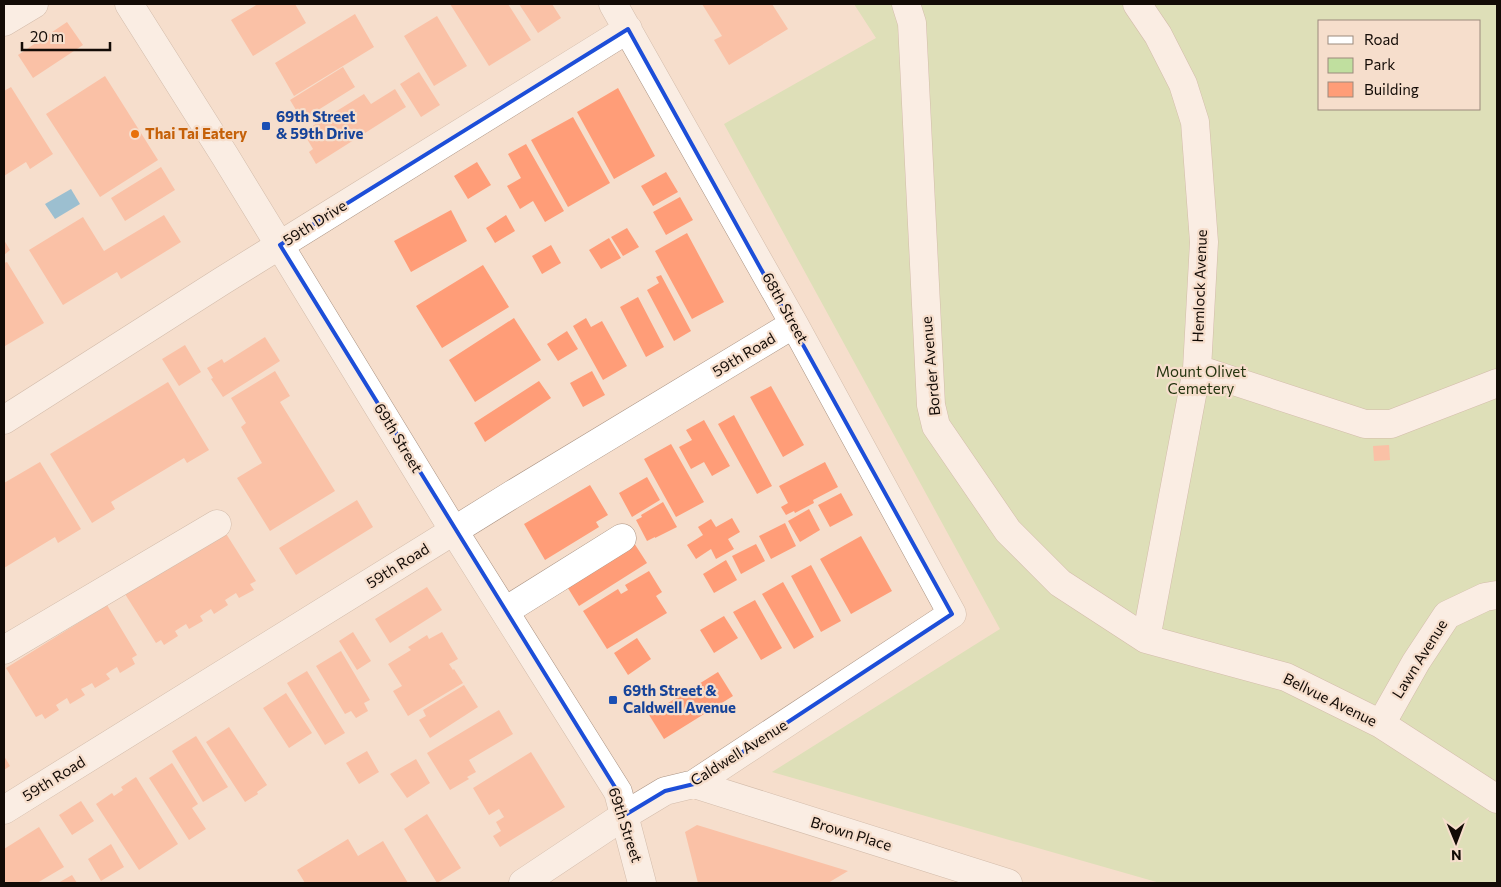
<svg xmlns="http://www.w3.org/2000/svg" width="1501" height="887" font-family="Commissioner,sans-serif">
  <rect width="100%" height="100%" fill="#f6decc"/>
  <!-- green -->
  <path fill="#c0df9f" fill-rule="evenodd" d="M854,4H1497V883H1160L772,772L1000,629L724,124L876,38ZM1320,21H1480V109H1320Z"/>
  <!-- water -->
  <path fill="#2f9ad5" d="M71,189L80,204L55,219L45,204Z"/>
  <!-- building -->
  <path fill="#ff9d78" d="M258,4H295L306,23L253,56L231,20Z
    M450,4H508L531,40L489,66Z
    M519,4H552L561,18L538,33Z
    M702,4H772L788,29L729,65L714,40L722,36Z
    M355,14L374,47L294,96L275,63Z
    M437,16L467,66L434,86L404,36Z
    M67,22L83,45L33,78L18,55Z
    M343,67L355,87L302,120L290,100Z
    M419,72L440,105L421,117L400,84Z
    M105,76L158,160L100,197L46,114Z
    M11,87L53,154L30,169L26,162L4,176V91Z
    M618,88L655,156L614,179L577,112Z
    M395,89L406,107L316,164L309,152L313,149L303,132L364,94L371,104Z
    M573,117L610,183L568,207L531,140Z
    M526,144L564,211L545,222L533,201L520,209L507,186L521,178L508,154Z
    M477,162L491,185L468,199L454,176Z
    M161,167L175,190L125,221L111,198Z
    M666,172L678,192L653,206L641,186Z
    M680,197L693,220L666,235L653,212Z
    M451,210L467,241L411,272L394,241Z
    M164,215L181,242L121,279L117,272L63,305L29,250L83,217L104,251Z
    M506,215L515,231L495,243L486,228Z
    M627,228L639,247L623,256L611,237Z
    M687,233L724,302L692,319L655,251Z
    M609,238L621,258L601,269L589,250Z
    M4,240L10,250L4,255Z
    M551,245L561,263L542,274L532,256Z
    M7,262L44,323L5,346L4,344V263Z
    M483,265L509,307L442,348L416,306Z
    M661,275L691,331L674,341L647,290L659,283L656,277Z
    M638,297L664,347L646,357L620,307Z
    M514,318L541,360L475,402L449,360Z
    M586,318L591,327L602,321L627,366L603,380L573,326Z
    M567,331L578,349L558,361L547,344Z
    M265,337L280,361L223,397L211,379L213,378L207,368L222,359L224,363Z
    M185,345L201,372L179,386L162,359Z
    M275,371L290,396L280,402L335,491L270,531L237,478L262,463L241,427L246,423L231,398Z
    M592,371L605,395L583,407L570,383Z
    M539,381L551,398L485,442L474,423Z
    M168,382L209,450L187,463L184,458L111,502L115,509L92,523L50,454Z
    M771,386L804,445L783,457L750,397Z
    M734,415L772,486L757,494L718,424Z
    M704,420L730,466L712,476L704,462L691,469L679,447L692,440L686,430Z
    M671,444L704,502L676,517L644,459Z
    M1389,445L1390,460L1374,461L1373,446Z
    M40,462L81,529L58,543L55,537L4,568V483Z
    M825,462L838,487L813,500L814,503L795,513L794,511L786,515L781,507L788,503L779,486Z
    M647,477L660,500L632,517L619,493Z
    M590,485L608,515L596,522L599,527L545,560L524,524Z
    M841,493L853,515L830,527L818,505Z
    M357,500L373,527L296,575L279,548Z
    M663,502L677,527L655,538V537L647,541L636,520L642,517L641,515Z
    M809,509L820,530L800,542L788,521Z
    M732,518L740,532L728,539L734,549L716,559L711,549L696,559L687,545L703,535L698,527L711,519L716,527Z
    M785,523L796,546L771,559L759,536Z
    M225,532L256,581L250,584L254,590L239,598L236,593L225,600L228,605L214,614L211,609L200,616L203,621L189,629L186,624L175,631L178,636L164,645L161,640L156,643L125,594Z
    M861,536L892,591L851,614L820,559Z
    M634,543L647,563L579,606L566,585Z
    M756,544L765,561L741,574L732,556Z
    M726,560L737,580L714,593L703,574Z
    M811,565L841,621L821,632L791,576Z
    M649,571L662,592L656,596L667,613L607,649L583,611L618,589L621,594L628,590L625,585Z
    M783,582L814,637L794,649L762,594Z
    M427,587L442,610L390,643L375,619Z
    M755,600L782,648L761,660L733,612Z
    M107,605L137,655L132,658L135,664L120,673L117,667L112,670L106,674L110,679L95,688L92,683L87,686L81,689L85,695L70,704L67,698L56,705L59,710L45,719L42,714L36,717L6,668Z
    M724,616L738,638L714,653L700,630Z
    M353,632L371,661L357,670L339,641Z
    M442,632L458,659L449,664L453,670L454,669L463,683L408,716L393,691L402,686L388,664L411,650L408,647L427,635L429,639Z
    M637,638L651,659L628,675L614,653Z
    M341,651L370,700L364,703L368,711L356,718L351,711L345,714L316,666Z
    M307,671L345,733L325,745L287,683Z
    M718,672L733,696L664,739L649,715Z
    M464,685L478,707L430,738L419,720L426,716L423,710Z
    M286,693L312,733L289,748L263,708Z
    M499,710L513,734L469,760L476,772L467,777L469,779L450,790L427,753Z
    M229,727L267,785L257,792L258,794L245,802L206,742Z
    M196,736L228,787L203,802L172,751Z
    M367,751L379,772L359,784L346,763Z
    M531,752L565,807L500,847L493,836L501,831L496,822L504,817L499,809L489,815L473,788Z
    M4,756L10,766L4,770Z
    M416,759L430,783L407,798L390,774Z
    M172,763L198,804L192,808L206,829L189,840L149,778Z
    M136,777L178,844L139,870L96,804L112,793L114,796L123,790L121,787Z
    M81,801L94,821L72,835L59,815Z
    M427,814L461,868L437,883L404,829Z
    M697,825L848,871L828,883H698L685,832Z
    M39,827L64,867L37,883H4V849Z
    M348,839L358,856L383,841L408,883H305L297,870Z
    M111,844L124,867L101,881L88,859Z
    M72,875L77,883H58Z"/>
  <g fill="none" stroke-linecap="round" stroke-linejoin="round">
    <!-- minor casing -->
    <g stroke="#aa9383" stroke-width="29">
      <path id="minor" d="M906,4L912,23L931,405L936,426L1008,531L1060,583L1146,639L1286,677L1381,724L1497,799
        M1137,4L1158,35L1183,84L1195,122L1204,242L1197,369L1146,639
        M4,22L34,4
        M1197,369L1365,424H1391L1497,383
        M4,420L222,281L628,29
        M505,611L622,538
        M4,650L217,524
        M1381,724L1416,662L1447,615L1485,597L1497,595
        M694,784L1008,883
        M4,810L513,494L794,324
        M523,883L625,815L665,791L694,784L952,614L794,324L613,4"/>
    </g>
    <!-- major casing -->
    <g stroke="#aa9383" stroke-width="29">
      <path id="major" d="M129,4L225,156L454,531L618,792L642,883"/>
    </g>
    <!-- minor -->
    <use href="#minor" stroke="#fff" stroke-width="28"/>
    <!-- major -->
    <use href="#major" stroke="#fff" stroke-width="28"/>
  </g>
  <!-- marked area -->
  <path d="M0 0H1501V887H0ZM628,29L952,614L694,784L665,791L625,815L618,792L280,245Z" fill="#f6decc" fill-opacity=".55" fill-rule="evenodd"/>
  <path fill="none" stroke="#1d4ed8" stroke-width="4" stroke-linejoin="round" d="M628,29L952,614L694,784L665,791L625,815L618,792L280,245Z"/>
  <!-- markers -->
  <g fill="#1a4fb4" stroke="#f6decc" stroke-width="2">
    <rect x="261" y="121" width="10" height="10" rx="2.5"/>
    <rect x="608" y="695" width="10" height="10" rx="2.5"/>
  </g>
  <circle fill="#e8710a" stroke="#f6decc" stroke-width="2" cx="135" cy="134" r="5"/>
  <g text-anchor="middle" stroke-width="4.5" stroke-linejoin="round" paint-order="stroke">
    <!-- transit labels -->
    <g font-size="15" font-weight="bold" fill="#164399" stroke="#f6decc" text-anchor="start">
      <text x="276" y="122">69th Street<tspan x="276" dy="17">&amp; 59th Drive</tspan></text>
      <text x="623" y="696">69th Street &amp;<tspan x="623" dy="17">Caldwell Avenue</tspan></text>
    </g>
    <!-- food labels -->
    <g font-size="15" font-weight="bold" fill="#c56008" stroke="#f6decc" text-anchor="start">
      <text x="145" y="139">Thai Tai Eatery</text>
    </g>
    <!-- street labels -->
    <g font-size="15" fill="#130b06" stroke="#f6decc">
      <text transform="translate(315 223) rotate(-32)" y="5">59th Drive</text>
      <text transform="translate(1200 286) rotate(-88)" y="5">Hemlock Avenue</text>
      <text transform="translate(785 308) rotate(61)" y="5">68th Street</text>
      <text transform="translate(744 355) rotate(-31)" y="5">59th Road</text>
      <text transform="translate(931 366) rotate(-95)" y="5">Border Avenue</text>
      <text transform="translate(398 438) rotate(59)" y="5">69th Street</text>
      <text transform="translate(398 566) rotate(-32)" y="5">59th Road</text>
      <text transform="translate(1420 659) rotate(-58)" y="5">Lawn Avenue</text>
      <text transform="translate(1330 700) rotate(26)" y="5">Bellvue Avenue</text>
      <text transform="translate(739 753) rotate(-32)" y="5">Caldwell Avenue</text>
      <text transform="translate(54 779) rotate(-32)" y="5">59th Road</text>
      <text transform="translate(625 825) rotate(72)" y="5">69th Street</text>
      <text transform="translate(851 834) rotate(17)" y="5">Brown Place</text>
    </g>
    <!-- park labels -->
    <g font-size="15" fill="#253510" stroke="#f6decc">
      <text x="1201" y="377">Mount Olivet<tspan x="1201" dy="17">Cemetery</tspan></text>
    </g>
  </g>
  <!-- border -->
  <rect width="1501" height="887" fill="none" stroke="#130b06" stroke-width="10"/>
  <!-- legend -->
  <rect x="1318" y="20" width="162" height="90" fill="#f6decc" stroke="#9b8a7d"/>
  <rect x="1328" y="36" width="25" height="8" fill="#ffffff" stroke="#9b8a7d"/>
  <text x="1364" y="45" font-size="15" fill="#130b06">Road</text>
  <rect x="1328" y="58" width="25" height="15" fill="#c0df9f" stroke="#9b8a7d"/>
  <text x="1364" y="70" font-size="15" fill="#130b06">Park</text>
  <rect x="1328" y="82" width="25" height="15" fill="#ff9d78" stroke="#9b8a7d"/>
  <text x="1364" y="95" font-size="15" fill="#130b06">Building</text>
  <!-- north arrow -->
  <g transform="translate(1456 842) rotate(179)" stroke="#f6decc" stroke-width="4" paint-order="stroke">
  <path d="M0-4L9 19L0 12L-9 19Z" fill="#130b06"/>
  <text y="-8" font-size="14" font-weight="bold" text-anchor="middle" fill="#130b06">N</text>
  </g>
  <!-- scale -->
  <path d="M22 42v8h88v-8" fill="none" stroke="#130b06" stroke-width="2.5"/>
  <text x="30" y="42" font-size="15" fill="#130b06" stroke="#f6decc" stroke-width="4" paint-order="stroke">20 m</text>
</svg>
